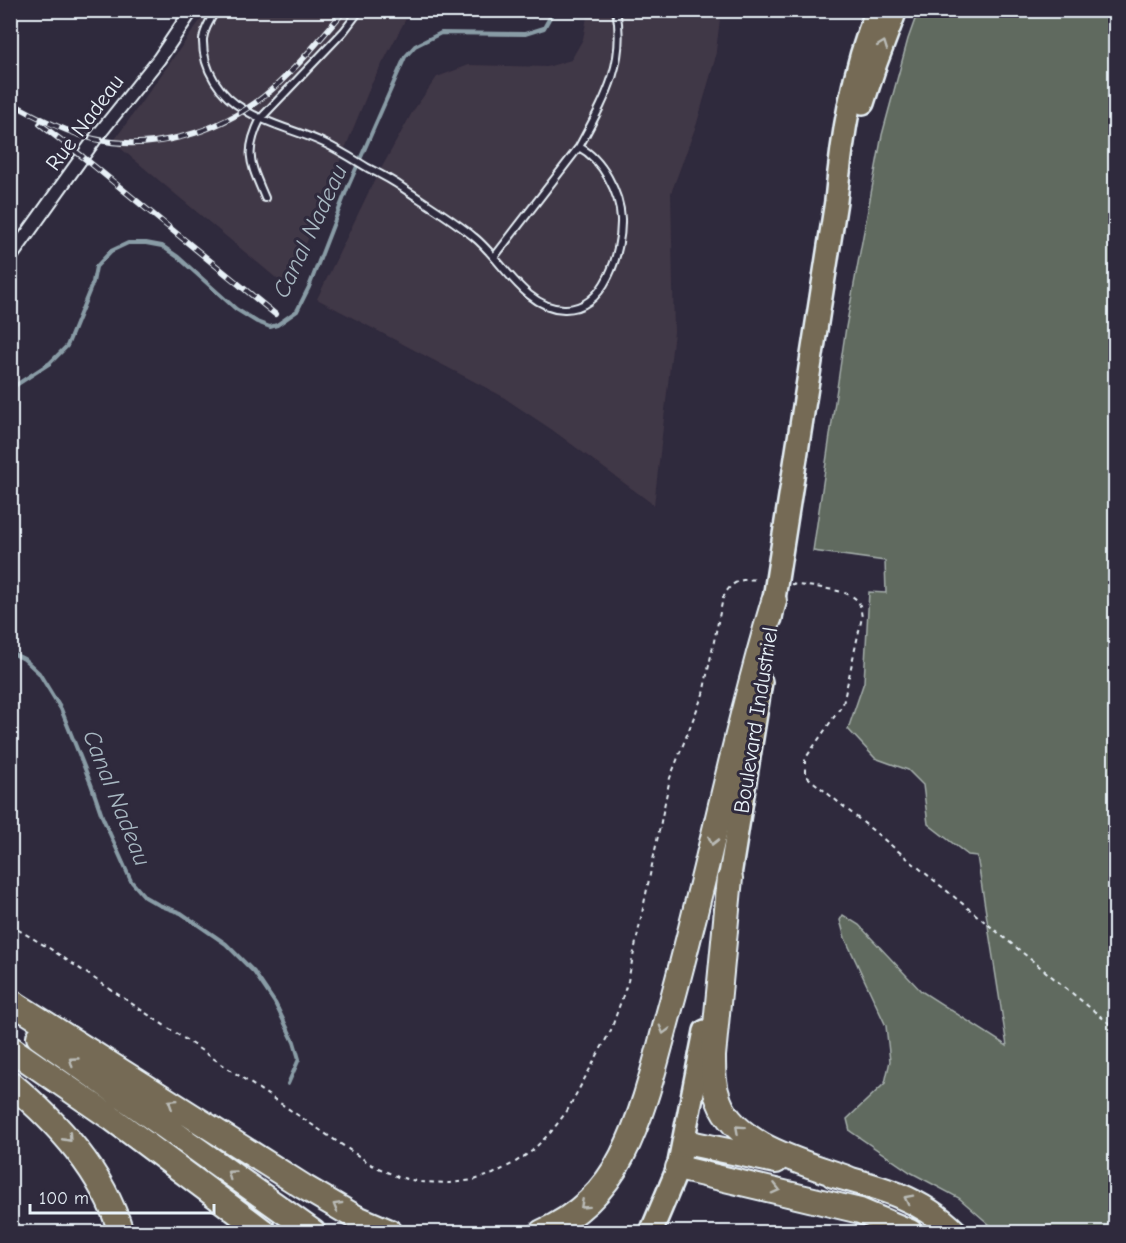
<svg xmlns="http://www.w3.org/2000/svg" width="1126" height="1243" font-family="'Comic Neue',sans-serif">
  <rect width="100%" height="100%" fill="#2f2a3d"/>
  <filter id="ink" filterUnits="userSpaceOnUse"><feTurbulence type="fractalNoise" baseFrequency=".0167" numOctaves="2"/><feDisplacementMap in="SourceGraphic" scale="12" xChannelSelector="R" yChannelSelector="G"/><feConvolveMatrix kernelMatrix="1 2 1 2 8 2 1 2 1" color-interpolation-filters="sRGB"/></filter>
  <g filter="url(#ink)">
    <!-- built -->
    <path fill="#413746" d="M207,11H410L371,85L288,288L113,142Z
      M588,11H721L715,59L697,123L671,193L674,332L654,505L551,429L500,395L317,299L372,185L413,111L437,77L469,65L547,67L571,60L583,39Z"/>
    <!-- green -->
    <path fill="#616a5e" stroke="#a4aeab" stroke-width="1.5" d="M918,11H1115V1232H998L959,1198L910,1172L850,1131L847,1119L885,1083L890,1061L886,1026L845,938L840,920L843,915L859,925L921,991L1007,1046L977,856L968,855L928,824L923,785L908,770L875,758L848,729L864,682L869,592L886,593L885,561L813,551L846,327L882,135L908,39Z"/>
    <g fill="none" stroke-linecap="round" stroke-linejoin="round">
      <!-- stream -->
      <path stroke="#899ca6" stroke-width="4" d="M10,389L50,363L67,346L93,282L96,267L111,251L128,243H146L162,246L178,257L236,309L257,322L270,327L277,325L297,311L309,287L347,189L405,57L415,46L441,33L525,34L544,28L554,10
        M10,652L24,659L39,673L61,709L91,784L102,816L131,881L145,897L159,905L181,913L226,944L254,972L275,1003L294,1042L299,1059L288,1084"/>
      <!-- service casing -->
      <g stroke="#e8f1f8" stroke-width="10">
        <path id="service" d="M216,10C211,18 204,30 203,39C202,69 220,96 245,110C268,125 299,131 324,143C339,150 353,159 368,168C380,174 392,180 403,188C427,204 452,219 474,237C501,258 525,309 564,309C605,310 622,251 621,219C620,193 602,159 579,147L495,256
          M579,147C603,102 627,64 616,10
          M265,198C251,164 243,154 261,118L344,31L360,10"/>
      </g>
      <!-- minor casing -->
      <g stroke="#e8f1f8" stroke-width="16">
        <path id="minor" d="M10,258L95,139L159,59L192,10"/>
      </g>
      <!-- trunk casing -->
      <g stroke="#e8f1f8" stroke-width="26">
        <path id="trunk" d="M863,103L876,63L896,10
          M771,618L836,201C842,137 852,71 877,10
          M727,894L761,682
          M651,1232L678,1168L705,1031"/>
      </g>
      <!-- motorway casing -->
      <g stroke="#e8f1f8" stroke-width="28">
        <path id="motorway" d="M730,878L713,1056C713,1071 713,1086 719,1101C736,1147 807,1163 849,1179
          M10,1001L304,1187L357,1218L390,1232
          M39,1037L313,1232
          M10,1048L110,1117L264,1232
          M10,1083C59,1124 102,1171 121,1232
          M685,1142L776,1161
          M678,1168L860,1211L910,1232
          M833,1175C879,1187 921,1198 955,1232
          M542,1232C577,1217 605,1190 622,1156C646,1109 657,1055 671,1005C708,871 734,735 774,601"/>
      </g>
      <!-- path -->
      <path stroke="#e8f1f8" stroke-width="2" stroke-dasharray="4.5 4.5" stroke-linecap="butt" d="M791,584C807,587 852,588 859,603C861,607 861,613 862,617L843,704L805,759V775L1116,1029
        M10,925L49,948L372,1165L398,1177L421,1182L450,1183L474,1180L493,1174L514,1163L532,1151L551,1132L567,1111L611,1030L628,981L670,778L703,694L723,598C731,581 741,578 759,580"/>
      <!-- service -->
      <use href="#service" stroke="#2f2a3d" stroke-width="6"/>
      <!-- minor -->
      <use href="#minor" stroke="#2f2a3d" stroke-width="12"/>
      <!-- trunk -->
      <use href="#trunk" stroke="#746b55" stroke-width="21"/>
      <!-- motorway -->
      <use href="#motorway" stroke="#746b55" stroke-width="24"/>
      <!-- rail casing -->
      <g stroke="#e8f1f8" stroke-width="6">
        <path id="rail" d="M10,102C36,117 65,132 94,139C152,152 217,133 263,97C294,72 319,40 345,10
          M40,124L83,157L275,314"/>
      </g>
      <!-- rail -->
      <use href="#rail" stroke="#2f2a3d" stroke-width="4" stroke-dasharray="11" stroke-linecap="butt"/>
    </g>
    <!-- one-way arrows -->
    <defs><path id="oneway-chevron" d="M-2-3.5L2.5 0L-2 3.5" fill="none" stroke-width="1.6" stroke-linecap="round" stroke-linejoin="round" transform="scale(1.5)"/></defs>
    <g stroke="#babbb7">
      <use href="#oneway-chevron" transform="translate(883 45) rotate(-69)"/>
      <use href="#oneway-chevron" transform="translate(713 841) rotate(104)"/>
      <use href="#oneway-chevron" transform="translate(664 1030) rotate(106)"/>
      <use href="#oneway-chevron" transform="translate(73 1061) rotate(-144)"/>
      <use href="#oneway-chevron" transform="translate(172 1103) rotate(-148)"/>
      <use href="#oneway-chevron" transform="translate(739 1129) rotate(-138)"/>
      <use href="#oneway-chevron" transform="translate(68 1138) rotate(48)"/>
      <use href="#oneway-chevron" transform="translate(231 1174) rotate(-144)"/>
      <use href="#oneway-chevron" transform="translate(776 1189) rotate(14)"/>
      <use href="#oneway-chevron" transform="translate(908 1199) rotate(-153)"/>
      <use href="#oneway-chevron" transform="translate(584 1205) rotate(138)"/>
      <use href="#oneway-chevron" transform="translate(337 1206) rotate(-150)"/>
    </g>
  </g>
  <g text-anchor="middle" stroke-width="6" stroke-linejoin="round" paint-order="stroke">
    <!-- street labels -->
    <g font-size="22" fill="#e8f1f8" stroke="#2f2a3d">
      <text transform="translate(84 122) rotate(-53)" y="8">Rue Nadeau</text>
      <text transform="translate(755 720) rotate(-81)" y="8">Boulevard Industriel</text>
    </g>
    <!-- water labels -->
    <g font-size="24" font-style="italic" fill="#a8b8c2" stroke="#2f2a3d">
      <text transform="translate(310 231) rotate(-65)" y="8">Canal Nadeau</text>
      <text transform="translate(117 798) rotate(68)" y="8">Canal Nadeau</text>
    </g>
  </g>
  <!-- margin -->
  <rect width="1126" height="1243" fill="none" stroke="#2f2a3d" stroke-width="36"/>
  <rect x="18" y="18" width="1090" height="1207" fill="none" stroke="#e8f1f8" stroke-width="2" filter="url(#ink)"/>
  <!-- scale -->
  <path d="M30 1204v9h184v-9" fill="none" stroke="#e8f1f8" stroke-width="3"/>
  <text x="39" y="1204" font-size="18" fill="#e8f1f8" stroke="#2f2a3d" stroke-width="4.5" paint-order="stroke">100 m</text>
</svg>
